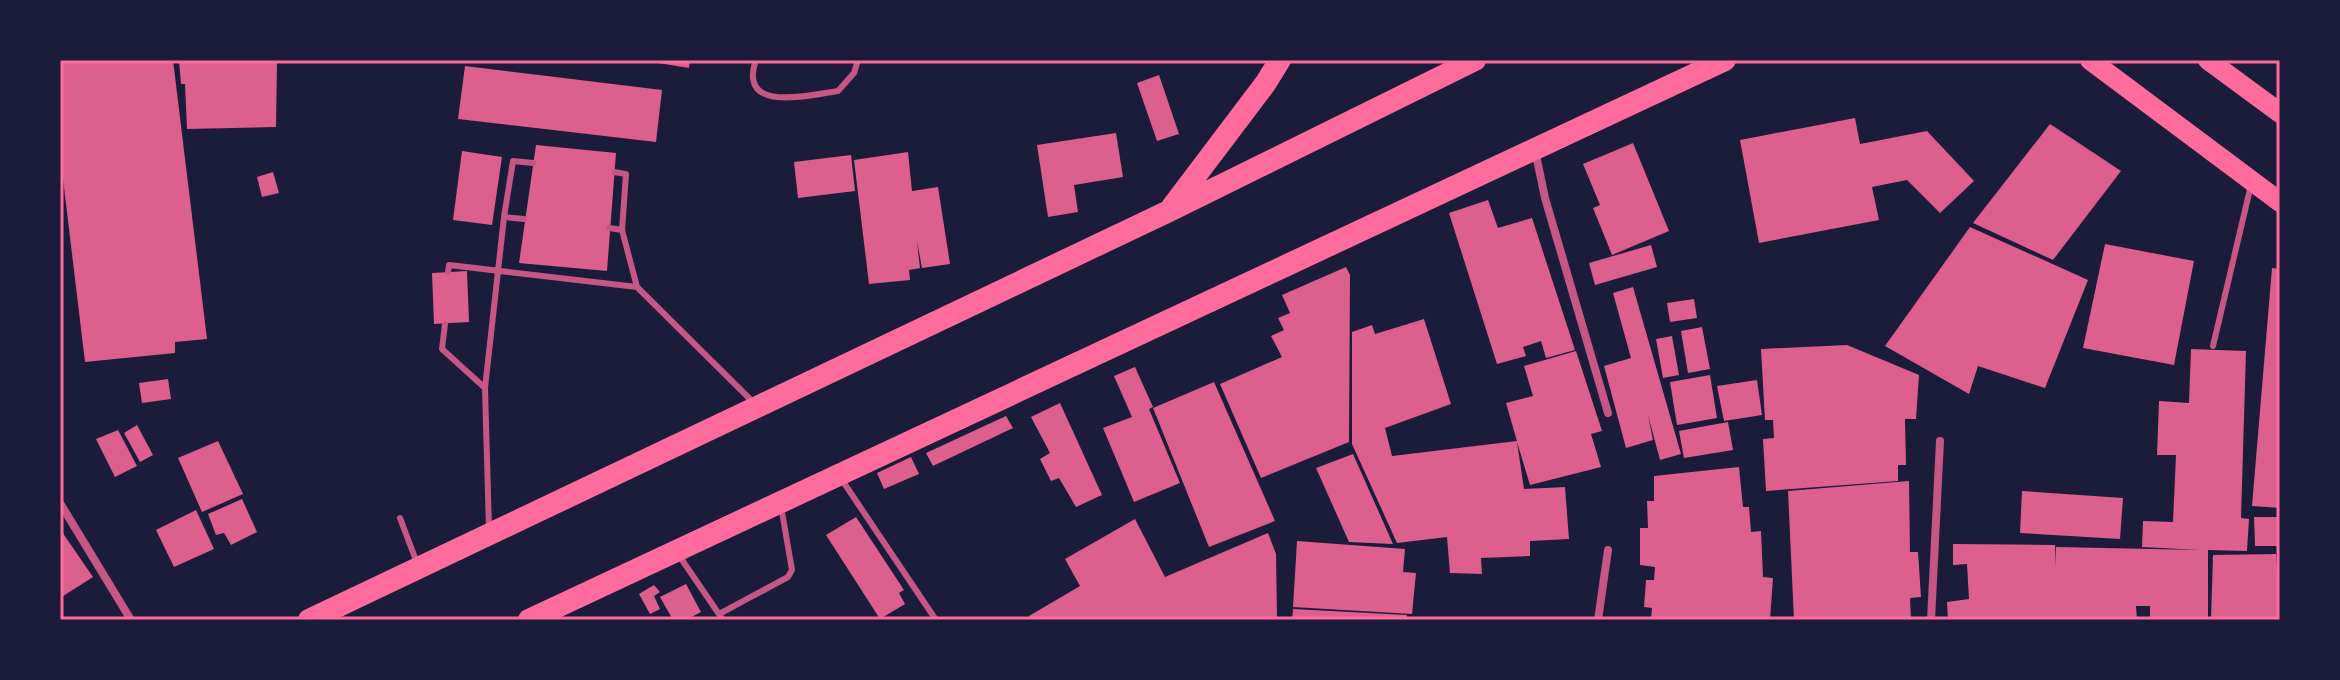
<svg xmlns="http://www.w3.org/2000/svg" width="2340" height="680" font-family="'Alegreya Sans',sans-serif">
  <rect width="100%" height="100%" fill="#1b1b3a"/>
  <!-- building -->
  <path fill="#dd5f8e" d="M60,60H173L207,339L175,342V353L85,362L60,154Z
    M179,60H277L276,127L187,129L185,84H181Z
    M639,60H690L689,68Z
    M465,66L662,90L656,142L458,119Z
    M1159,75L1179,134L1157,141L1137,83Z
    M1855,118L1860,144L1927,131L1974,181L1940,213L1907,180L1872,187L1879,220L1759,243L1740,140Z
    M2050,124L2121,171L2053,260L1973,223Z
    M1116,133L1123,177L1074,185L1078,212L1048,217L1037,145Z
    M1633,143L1669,231L1612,255L1593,208L1600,205L1583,164Z
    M536,145L616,153L607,271L519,263Z
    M462,151L502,157L492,225L453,220Z
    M908,152L912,191L938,187L950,264L922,268L917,241L920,268L909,270L910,280L869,284L854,160Z
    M851,155L855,191L798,198L794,162Z
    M273,172L279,193L262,197L257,177Z
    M1488,200L1498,228L1532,218L1575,350L1546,358L1541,341L1523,347L1526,356L1497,364L1449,213Z
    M1970,227L2088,280L2045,388L1978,366L1969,394L1885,346Z
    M2105,244L2194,261L2174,365L2083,348Z
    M1651,245L1657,267L1595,285L1589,263Z
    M1346,267L1350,275L1349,442L1261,478L1220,384L1282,357L1271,336L1284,330L1278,318L1290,313L1282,295Z
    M2272,268L2280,269V508L2252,506Z
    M467,271L469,322L434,324L432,273Z
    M1633,287L1681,454L1660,460L1648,415L1653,440L1626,448L1604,366L1631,358L1613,293Z
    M1694,299L1697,318L1670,322L1667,303Z
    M1424,319L1451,404L1385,428L1392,456L1517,441L1506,403L1533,396L1524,366L1576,351L1602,431L1591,434L1601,467L1530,485L1517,442L1524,489L1565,487L1569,539L1530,541V556L1481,558L1482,574L1450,573L1447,537L1397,543L1352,444V332L1372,325L1375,334Z
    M1702,327L1710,369L1688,373L1681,331Z
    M1672,336L1679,375L1663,378L1656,339Z
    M1847,345L1919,375L1916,419H1905L1906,465H1898V481L1766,491L1763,439L1774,438L1773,420H1765L1761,349Z
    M2191,349L2246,351L2241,518L2249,519L2247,551L2208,550V620H2150V606H2136L2137,620H1948L1947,602L1969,599L1967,564L1953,565V544L2055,545L2056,566V547L2200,550L2142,547L2143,521L2173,522L2176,455H2157L2159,401L2189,403Z
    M1135,367L1153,407L1149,409L1180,483L1134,502L1103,428L1132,417L1114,376Z
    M1710,375L1717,418L1677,425L1670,382Z
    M168,379L171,399L142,403L139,383Z
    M1757,380L1762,415L1724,421L1717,386Z
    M1214,382L1275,521L1209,547L1153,408Z
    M1060,403L1102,495L1076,507L1059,478L1051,481L1040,459L1050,453L1031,417Z
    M1006,416L1013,428L933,466L926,453Z
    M1728,422L1733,450L1684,458L1679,431Z
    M137,425L153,455L140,462L124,433Z
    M118,430L137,466L115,477L96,439Z
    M218,441L243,494L202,512L178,458Z
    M1353,454L1393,544L1349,542L1316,468Z
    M911,457L919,474L884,489L877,473Z
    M1739,467L1743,507H1749L1751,532L1761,531L1763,577L1773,578L1770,620H1651L1652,608L1644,607L1646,580H1654L1655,567L1640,565V528H1648L1647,501H1654V476Z
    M1909,481L1910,552H1918L1921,597L1910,598L1911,620H1794L1788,491Z
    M2022,491L2123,498L2120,539L2020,533Z
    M242,499L257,532L231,545L224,533L216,535L208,514Z
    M196,510L214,549L174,567L156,530Z
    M856,517L904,590L899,593L905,604L880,619L826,535Z
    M2254,517H2280V546H2255Z
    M1135,519L1165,577L1268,533L1276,554L1277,620H1031L1029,616L1080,586L1065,559Z
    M60,529L93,577L60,598Z
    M1297,541L1405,549L1403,572L1416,573L1412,614L1293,607Z
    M2276,554L2280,620H2211L2213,555Z
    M686,584L701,612L686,620H673L660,597Z
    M654,585L660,592L654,596L660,609L650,614L639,594Z
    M1293,609L1407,615L1406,620H1292Z"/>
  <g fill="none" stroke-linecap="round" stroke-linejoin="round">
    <!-- service -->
    <path stroke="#c65784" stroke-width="6" d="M756,60C737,114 810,95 838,91L854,73L858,60
      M614,172L626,174L622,230
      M504,217L513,161L533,163
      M609,228L622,230L637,287L754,403
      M448,272L449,265L637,287
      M445,324L442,349L485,388
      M2213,346L2251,185
      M842,480L936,620
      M400,518L417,563
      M489,529L485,388L504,217L524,219
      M678,554L723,620
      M721,613L788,577L792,570L781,506"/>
    <!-- minor -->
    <path stroke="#c65784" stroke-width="8" d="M1535,150L1545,198L1608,413
      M60,503L131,620
      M1598,620L1608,550
      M1931,620L1940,441"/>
    <!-- primary -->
    <path stroke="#ff6b9d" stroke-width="20" d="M2090,60L2280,202
      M2208,60L2280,113"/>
    <!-- trunk -->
    <path stroke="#ff6b9d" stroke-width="22" d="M1172,207L1265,84L1280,60
      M309,620L1169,211L1475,60
      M529,620L1725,60"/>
  </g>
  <!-- border -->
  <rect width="2340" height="680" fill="none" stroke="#1b1b3a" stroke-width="124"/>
  <rect x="62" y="62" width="2216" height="556" fill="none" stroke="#ff6b9d" stroke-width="3"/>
</svg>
